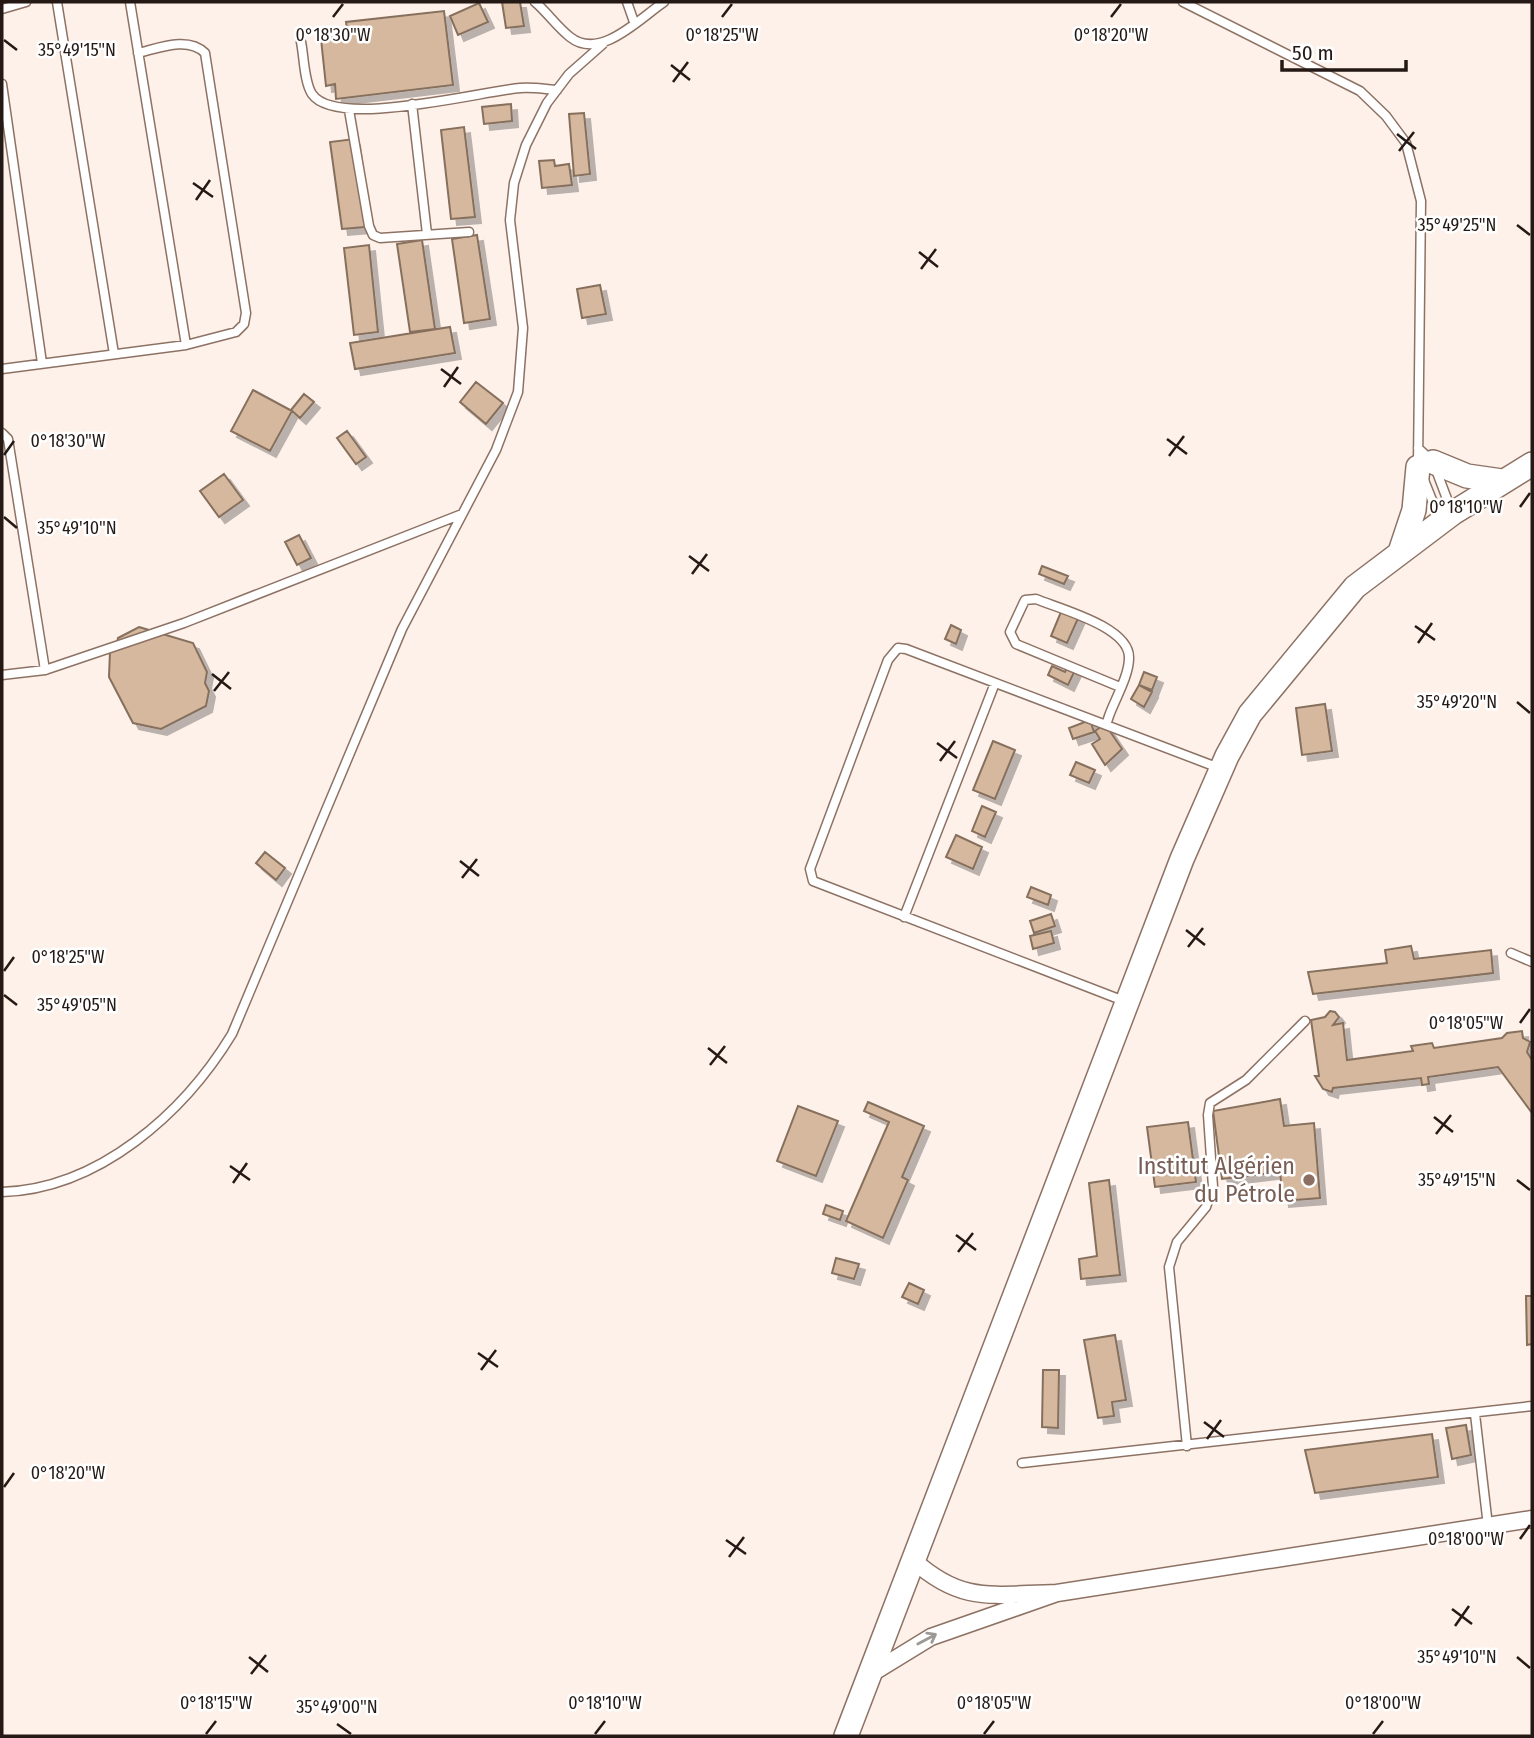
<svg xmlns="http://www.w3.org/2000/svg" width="1534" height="1738" font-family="'Fira Sans Condensed',sans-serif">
  <defs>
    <filter id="shadow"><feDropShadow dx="6" dy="6" stdDeviation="0" flood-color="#0004"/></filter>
  </defs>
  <rect width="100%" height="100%" fill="#fdf1ea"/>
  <!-- building -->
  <path fill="#d5b89e" stroke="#86705d" stroke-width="2" filter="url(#shadow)" d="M502,2H520L524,26L506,28Z
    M479,3L488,22L458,35L450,16Z
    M444,11L453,85L336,99L335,84L326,86L321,39L348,36L346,22Z
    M511,104L512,121L484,124L482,107Z
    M584,113L590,174L574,176L569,114Z
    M464,127L475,217L451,219L441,130Z
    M354,139L365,227L342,229L330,142Z
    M554,160L555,166L569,164L572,185L542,188L539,161Z
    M477,235L490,319L464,323L452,239Z
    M422,240L435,329L410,332L397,244Z
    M369,245L378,332L354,335L344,248Z
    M600,285L606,314L582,318L577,289Z
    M450,327L455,353L355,369L350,343Z
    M476,382L503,403L486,424L460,402Z
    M253,390L292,411L270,451L231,431Z
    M304,394L314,402L300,418L291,410Z
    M347,431L366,457L356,464L337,438Z
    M224,474L243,500L219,517L200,491Z
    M299,535L311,558L297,565L285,542Z
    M1042,566L1068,576L1064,584L1039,574Z
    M1063,607L1080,614L1067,643L1051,636Z
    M951,625L961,630L956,644L945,639Z
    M139,627L193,643L207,672L205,683L209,691L206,706L161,729L133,723L109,677L110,651L116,648L118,638Z
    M1069,662L1077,666L1068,685L1048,675L1052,666L1065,672Z
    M1144,672L1157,677L1152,690L1139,685Z
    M1139,685L1152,692L1144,707L1131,699Z
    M1325,704L1332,751L1302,755L1296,708Z
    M1090,720L1094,732L1073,739L1069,728Z
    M1105,724L1122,749L1105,765L1092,744L1100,739L1095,731Z
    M993,741L1015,750L995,799L973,790Z
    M1076,762L1095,770L1089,783L1070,775Z
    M982,806L996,812L985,837L972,831Z
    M956,835L982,847L973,869L946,857Z
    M265,852L285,868L276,880L256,863Z
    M1031,887L1051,895L1048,905L1027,897Z
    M1051,914L1055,926L1034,933L1030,921Z
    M1051,931L1054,943L1033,949L1030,936Z
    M1411,946L1414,959L1491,950L1493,973L1313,994L1308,972L1387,963L1385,950Z
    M1330,1011L1335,1012L1339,1017L1333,1025L1343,1023L1347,1060L1413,1051L1411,1046L1432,1043L1434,1048L1502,1038L1507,1033L1522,1031L1523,1038L1530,1042L1527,1052L1532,1060V1113L1498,1067L1428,1077L1429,1084L1422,1085L1421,1078L1333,1088L1332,1092L1323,1089L1315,1076H1319L1311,1020L1325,1017Z
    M1280,1099L1284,1126L1314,1123L1320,1198L1283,1201L1280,1172L1222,1179L1213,1111Z
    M868,1102L924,1126L902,1177L908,1180L883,1238L846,1221L889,1122L864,1111Z
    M798,1106L838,1121L816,1176L777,1161Z
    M1188,1122L1196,1182L1155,1187L1147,1127Z
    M1109,1180L1120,1275L1081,1279L1079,1259L1097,1256L1089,1183Z
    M826,1205L843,1211L840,1220L823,1214Z
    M836,1258L859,1264L854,1279L832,1273Z
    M909,1283L924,1290L918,1304L902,1297Z
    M1526,1296H1532V1344L1527,1345Z
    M1115,1335L1126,1400L1112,1402L1114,1416L1098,1418L1084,1340Z
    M1043,1370H1059L1058,1428L1042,1427Z
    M1466,1425L1471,1455L1452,1459L1446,1428Z
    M1432,1434L1438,1477L1315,1493L1305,1450Z"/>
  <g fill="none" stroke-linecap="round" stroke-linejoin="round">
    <!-- service casing -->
    <g stroke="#8d7264" stroke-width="11">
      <path id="service" d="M57,2L114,354
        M130,2L186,345
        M535,2C547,12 557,27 570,37C600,61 639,19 664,2
        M627,2L634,22
        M1183,2L1360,91L1386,116L1406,143L1421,201L1418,465
        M2,9L26,2
        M301,42C304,56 304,82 312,94C336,129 478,92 520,88C532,87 545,89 557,90
        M2,84L42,363
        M412,104L427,234
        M349,110L369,226L373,235L380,238L469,232
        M2,369L186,345L236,332L244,324L246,313L205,53C188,36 159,48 138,53
        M2,433L8,439L45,670
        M1418,448L1433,462L1452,512
        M1424,480L1440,520
        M2,675L45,670L184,623L462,514
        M1106,725L1109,716C1115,699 1129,676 1129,658C1130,627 1060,609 1036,599L1025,600L1010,632L1016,644L1120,687
        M904,917L995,683
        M1511,953L1532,962
        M1124,1001L813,881L810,869L888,660L898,648L906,649L1219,768
        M2,1192C99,1189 184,1113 232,1034L402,629L496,450L518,392L523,328L510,220L514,183L526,145L547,103L569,74L603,44
        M1475,1414L1488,1526
        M1187,1446L1169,1267L1177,1242L1206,1207L1213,1187L1208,1115L1210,1103L1246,1080L1305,1021
        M1022,1463L1532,1406"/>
    </g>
    <!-- minor casing -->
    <g stroke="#8d7264" stroke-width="19">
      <path id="minor" d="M1057,1593L1532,1519
        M869,1675L931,1637L1057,1593C994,1594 963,1605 913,1560"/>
    </g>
    <!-- secondary casing -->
    <g stroke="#8d7264" stroke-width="26">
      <path id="secondary" d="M1433,462L1467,476L1502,481
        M1400,552L1414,510L1418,467
        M846,1736L1182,859L1227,756L1250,714L1355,587L1453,513L1532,464"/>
    </g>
    <!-- service -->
    <use href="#service" stroke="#fff" stroke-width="8"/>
    <!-- minor -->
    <use href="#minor" stroke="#fff" stroke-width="16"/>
    <!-- secondary -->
    <use href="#secondary" stroke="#fff" stroke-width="23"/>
  </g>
  <!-- one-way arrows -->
  <defs><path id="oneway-shaft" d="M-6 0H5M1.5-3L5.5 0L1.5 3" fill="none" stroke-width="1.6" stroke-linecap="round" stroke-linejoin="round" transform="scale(1.75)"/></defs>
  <use stroke="#9c9895" href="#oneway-shaft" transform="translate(927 1639) rotate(-28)"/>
  <!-- ticks -->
  <path fill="none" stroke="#241914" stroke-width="2.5" d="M333,17L343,4M722,17L732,4M1111,17L1121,4M4,40L17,50M671,65L690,80M673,82L688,62M1397,134L1416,149M1399,151L1414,132M193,183L213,197M196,200L210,180M1517,225L1530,235M919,252L938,267M921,269L936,249M441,369L461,384M444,387L458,367M1167,439L1187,454M4,455L14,441M1169,456L1184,436M1520,507L1530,493M4,517L17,528M689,556L709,571M692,574L707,554M1415,626L1435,640M1418,643L1432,623M212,674L231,689M214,691L229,672M1517,702L1530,713M937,743L957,758M940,761L955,741M460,861L479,876M462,878L477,859M1186,930L1205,945M1188,947L1203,928M4,971L14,957M4,995L17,1005M1520,1023L1530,1009M708,1048L727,1063M710,1065L725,1046M1434,1117L1453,1132M1436,1134L1451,1115M230,1166L250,1180M1517,1180L1530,1190M233,1183L247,1163M956,1235L976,1250M958,1252L973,1233M478,1353L498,1367M481,1370L496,1350M1204,1422L1224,1437M1207,1439L1221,1420M4,1487L14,1473M1520,1539L1530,1525M726,1540L746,1554M729,1557L744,1537M1452,1609L1472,1624M1455,1626L1469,1606M249,1657L268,1672M1517,1657L1530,1668M251,1674L266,1655M337,1724L351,1734M206,1734L216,1721M595,1734L605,1721M984,1734L994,1721M1373,1734L1383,1721"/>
  <!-- markers -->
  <circle fill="#8d6e63" stroke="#fff" stroke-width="2.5" cx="1309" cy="1180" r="7"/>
  <g text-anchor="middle" stroke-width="5" stroke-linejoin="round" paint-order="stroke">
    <!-- education labels -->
    <g font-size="24" fill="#785e54" stroke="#fff" text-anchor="end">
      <text x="1295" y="1174">Institut Algérien<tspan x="1295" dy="28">du Pétrole</tspan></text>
    </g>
  </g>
  <g font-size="18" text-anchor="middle" fill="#241914" stroke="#fff" stroke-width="5" stroke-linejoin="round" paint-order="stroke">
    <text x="333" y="41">0°18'30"W</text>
    <text x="722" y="41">0°18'25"W</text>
    <text x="1111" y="41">0°18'20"W</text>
    <text x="77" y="56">35°49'15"N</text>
    <text x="1457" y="231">35°49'25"N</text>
    <text x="68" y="447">0°18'30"W</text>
    <text x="1466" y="513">0°18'10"W</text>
    <text x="77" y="534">35°49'10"N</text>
    <text x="1457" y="708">35°49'20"N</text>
    <text x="68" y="963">0°18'25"W</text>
    <text x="77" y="1011">35°49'05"N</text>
    <text x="1466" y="1029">0°18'05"W</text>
    <text x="1457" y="1186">35°49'15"N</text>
    <text x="68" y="1479">0°18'20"W</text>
    <text x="1466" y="1545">0°18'00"W</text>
    <text x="1457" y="1663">35°49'10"N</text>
    <text x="216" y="1709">0°18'15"W</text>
    <text x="605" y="1709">0°18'10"W</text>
    <text x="994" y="1709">0°18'05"W</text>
    <text x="1383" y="1709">0°18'00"W</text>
    <text x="337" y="1713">35°49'00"N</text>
  </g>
  <!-- border -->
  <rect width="1534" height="1738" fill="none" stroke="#241914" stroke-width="7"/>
  <!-- scale -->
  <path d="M1282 60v10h124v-10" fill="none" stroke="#241914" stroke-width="3.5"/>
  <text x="1292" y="60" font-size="21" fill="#241914" stroke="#ffffff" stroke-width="5" paint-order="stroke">50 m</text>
</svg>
